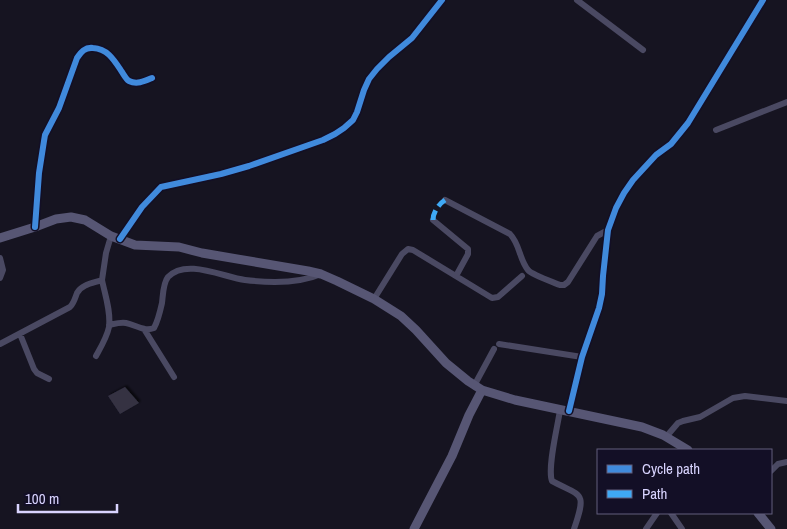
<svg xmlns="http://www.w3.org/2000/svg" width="787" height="529" font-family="'Archivo Narrow',sans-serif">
  <defs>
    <filter id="shadow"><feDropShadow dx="2" dy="-2" stdDeviation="1" flood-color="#0009"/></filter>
  </defs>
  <rect width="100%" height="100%" fill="#161421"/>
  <!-- building -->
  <path fill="#343243" filter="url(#shadow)" d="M125,387L139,403L120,414L108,396Z"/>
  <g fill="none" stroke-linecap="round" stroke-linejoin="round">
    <!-- street -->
    <path stroke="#4a4962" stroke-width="6" d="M577,0L643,50
      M716,130L787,102
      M445,200L510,234C520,244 519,259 528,270C532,275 553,282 560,285H564L568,282L597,236L608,230
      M433,220L468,249V254L456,276
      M35,227L39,173L44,141L45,135L59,108L77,58C81,52 85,47 93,48C108,49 114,60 122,72C124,75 126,79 129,81C137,85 145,81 152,78
      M120,239L142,207L161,187L221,174L249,166L323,140L335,134L344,128L353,120L357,112L364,90L369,79L377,69L389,57L412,38L442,0
      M0,258L3,270L0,278
      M374,299L402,254L408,249L413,250L492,298L498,297L522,276
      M109,325C114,324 120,322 126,323C136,325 144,332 154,328C158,321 160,312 162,303C163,295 163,283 168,277C186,258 223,277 245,280C270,283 298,284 321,274
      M144,329L174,377
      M20,334L34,369L37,373L49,379
      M0,344L70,307C74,303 75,298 77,293C82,284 94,283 102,280L106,253L111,236
      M499,344L582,357
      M96,356C101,347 107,337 109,327C111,311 105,295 102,280
      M474,386L494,349
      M560,410C558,425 547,468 552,481C582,497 587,491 574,529
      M569,411L582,357L599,308L602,294L603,276L608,230L616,208L624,193L633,180L656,155L671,144L688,123L763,0
      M666,437L678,423L683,421L700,417L733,398L745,396L787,401
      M771,471L778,464L787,462
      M671,513L682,529
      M646,529L657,513"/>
    <!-- secondary -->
    <path stroke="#575674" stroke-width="9" d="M0,238L35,227L56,219L71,217L85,220L111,236L135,245L179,247L202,253L308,271L321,274L337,281L374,299L401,316L416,330L446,363L468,381L482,390L515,400L642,427L663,435L688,450
      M758,513L771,529
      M414,529L452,456L469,415L482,390"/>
    <!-- quiet -->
    <path stroke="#3fa9f5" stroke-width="5" stroke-dasharray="10 5" stroke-linecap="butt" d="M433,220C433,212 439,204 445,200"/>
    <!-- cycleway casing -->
    <g stroke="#130f26" stroke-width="9">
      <path id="cycleway" d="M35,227L39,173L44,141L45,135L59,108L77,58C81,52 85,47 93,48C108,49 114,60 122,72C124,75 126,79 129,81C137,85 145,81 152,78
        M120,239L142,207L161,187L221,174L249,166L323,140L335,134L344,128L353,120L357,112L364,90L369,79L377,69L389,57L412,38L442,0
        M569,411L582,357L599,308L602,294L603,276L608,230L616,208L624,193L633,180L656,155L671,144L688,123L763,0"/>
    </g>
    <!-- cycleway -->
    <use href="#cycleway" stroke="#408adc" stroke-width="6"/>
  </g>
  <!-- legend -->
  <rect x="597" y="449" width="175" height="65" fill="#130f26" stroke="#625e7d"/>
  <rect x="607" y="465" width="25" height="8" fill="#408adc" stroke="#625e7d"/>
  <text x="642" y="474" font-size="15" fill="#d9d4ff">Cycle path</text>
  <rect x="607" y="490" width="25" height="8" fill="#3fa9f5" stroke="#625e7d"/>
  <text x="642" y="499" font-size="15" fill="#d9d4ff">Path</text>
  <!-- scale -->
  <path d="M18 504v8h99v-8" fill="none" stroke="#d9d4ff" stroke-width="2.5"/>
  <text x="25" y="504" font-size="15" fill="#d9d4ff" stroke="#130f26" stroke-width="4" paint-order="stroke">100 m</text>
</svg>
